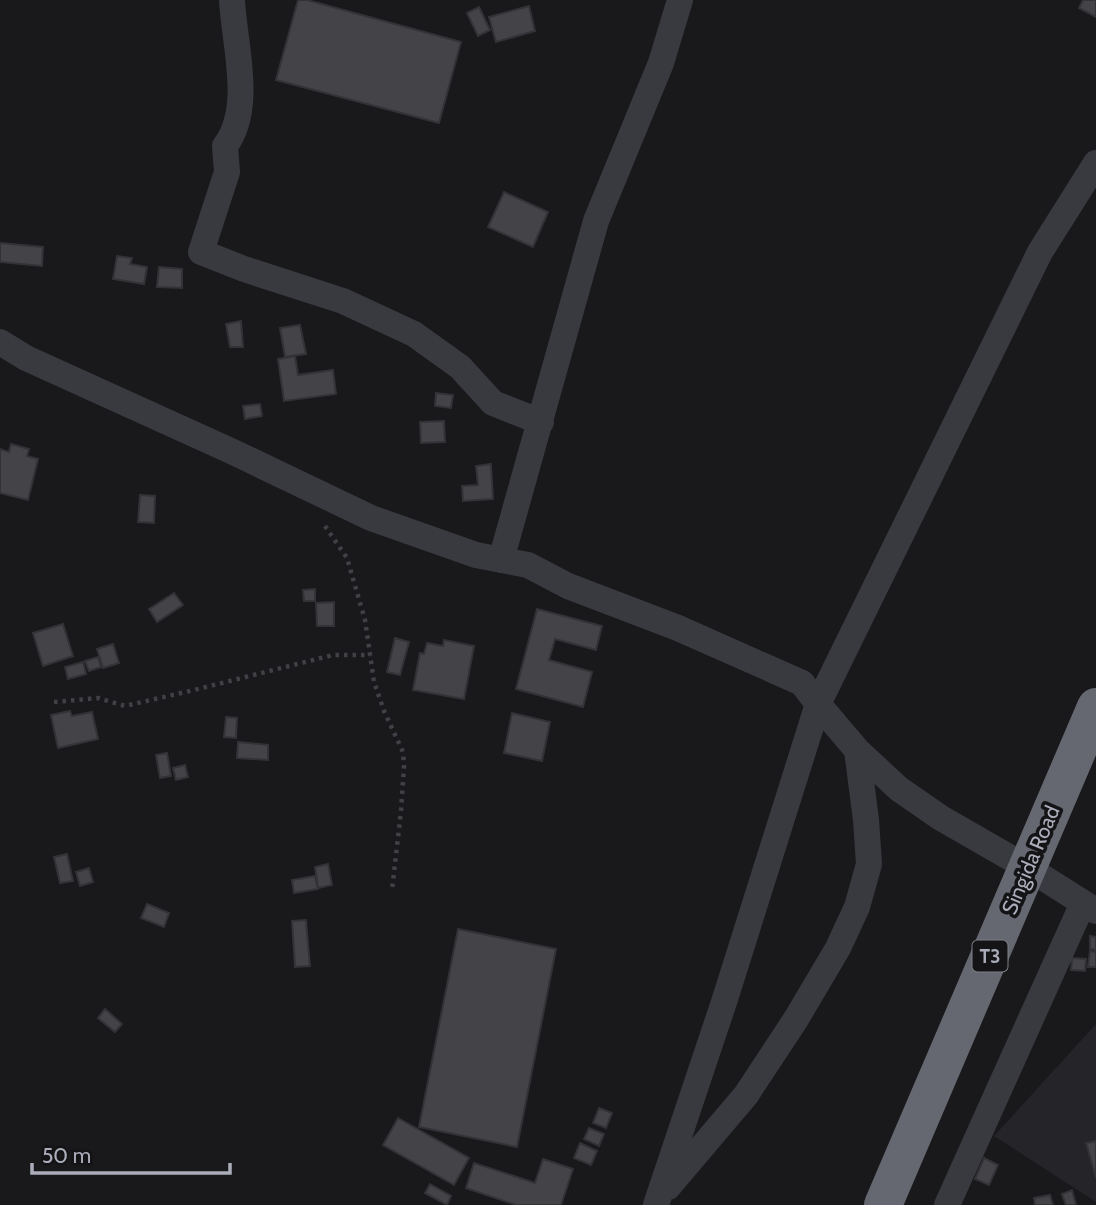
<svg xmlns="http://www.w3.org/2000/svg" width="1096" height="1205" font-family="Cabin,sans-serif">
  <rect width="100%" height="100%" fill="#19181b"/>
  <!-- built -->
  <path fill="#252428" d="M1096,1024V1202L994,1136Z"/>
  <!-- building -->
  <path fill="#434348" stroke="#333237" stroke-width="2" d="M298,0H307L461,42L439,123L276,80Z
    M1083,0H1096V17L1079,8Z
    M529,6L535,31L496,42L489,17Z
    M479,7L490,30L478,36L467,13Z
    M504,192L548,212L533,247L488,227Z
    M0,243L43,247L42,266L0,262Z
    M117,256L132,258L130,264L147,267L144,284L113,279Z
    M159,267L182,269V288L157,287Z
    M241,321L243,347H230L226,324Z
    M300,325L306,354L285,357L280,328Z
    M295,356L298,375L333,370L336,394L284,401L278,359Z
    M436,393L453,395L451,408L435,406Z
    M260,404L262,416L245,419L243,406Z
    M444,421L445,442L421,443L420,422Z
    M11,444L29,449L27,456L38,459L28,500L0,493V449L9,452Z
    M491,464L493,499L463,501L462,486L478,485L476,466Z
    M140,495L155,496L154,523L138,522Z
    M315,589V601H304L303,590Z
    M174,593L183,605L157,622L149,609Z
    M334,602V626H317L316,603Z
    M537,609L602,626L596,650L555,639L549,660L592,672L583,707L516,689Z
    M63,624L73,656L43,666L33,633Z
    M395,638L409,642L400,675L387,672Z
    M444,640L474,646L464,699L413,690L420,653L424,654L427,643L443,646Z
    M113,644L119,663L103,668L97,649Z
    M98,657L101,667L89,671L85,661Z
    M83,662L86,674L68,679L65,667Z
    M70,711L72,716L92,712L98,739L58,748L51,715Z
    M512,713L550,722L542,761L504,753Z
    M226,717L237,718L236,738L224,737Z
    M238,742L268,745V760L237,758Z
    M167,753L171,776L160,778L156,755Z
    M185,765L188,777L176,780L173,768Z
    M67,854L73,881L60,883L54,857Z
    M328,864L332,885L318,888L315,867Z
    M89,868L93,882L80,886L76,872Z
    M315,876L318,889L294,893L292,880Z
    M147,904L169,913L164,927L141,918Z
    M306,920L310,966L295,967L292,921Z
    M458,929L556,949L517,1147L419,1127Z
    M1090,936L1096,937V950L1090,949Z
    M1090,951L1096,952V967H1088Z
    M1072,958L1086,959L1085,971L1071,970Z
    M105,1009L122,1024L115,1032L98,1018Z
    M599,1108L612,1113L606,1128L593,1123Z
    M398,1118L469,1158L454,1185L383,1145Z
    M589,1128L604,1134L599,1146L584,1139Z
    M1096,1141V1178L1086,1143Z
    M580,1143L597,1151L591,1165L574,1158Z
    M984,1158L998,1165L989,1185L975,1179Z
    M543,1159L573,1169L561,1205H516L466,1188L474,1163L535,1183Z
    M430,1184L451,1196L447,1205L425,1193Z
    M1072,1190L1076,1205H1066L1062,1194Z
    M1050,1195L1053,1205H1035L1034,1198Z"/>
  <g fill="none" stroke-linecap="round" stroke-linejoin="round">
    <!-- path -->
    <path stroke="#3f4147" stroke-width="4.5" stroke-dasharray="3.5 5" stroke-linecap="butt" d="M325,526L347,558L365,620L374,682L384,711L403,752L404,767L401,811L392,890
      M54,702L98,698L125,706L194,690L333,655H370"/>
    <!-- street -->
    <path stroke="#393a40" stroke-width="26" d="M232,0C234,44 254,108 225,146L227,172L201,252L244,269L343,301L414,334L460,367L493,403L541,422
      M0,342L26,358L231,451L371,518L476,555L528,565L568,586L678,628L802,683L818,704L857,750L899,789L941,818L1028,868L1096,911
      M501,560L596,221L661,63L680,0
      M668,1187L746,1095L796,1019L838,948L857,907L869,864L866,820L857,750
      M656,1205L725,999L818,704L1040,252L1096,163
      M947,1205L1083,903"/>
    <!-- highway -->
    <path stroke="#656771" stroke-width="38" d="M883,1205L1096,707"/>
  </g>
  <g text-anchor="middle" stroke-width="7" stroke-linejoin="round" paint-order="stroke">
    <!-- shield labels -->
    <rect fill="#141316" stroke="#7e8089" stroke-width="2" x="972.5" y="940.5" width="35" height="31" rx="5"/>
    <g font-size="19" font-weight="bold" fill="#abaeba">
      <text x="990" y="963">T3</text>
    </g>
    <!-- street labels -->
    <g font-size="21" fill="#abaeba" stroke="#141316">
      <text transform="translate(1031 860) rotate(-67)" y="7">Singida Road</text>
    </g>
  </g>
  <!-- scale -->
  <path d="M32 1163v10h198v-10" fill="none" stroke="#abaeba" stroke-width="3.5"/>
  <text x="42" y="1163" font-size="21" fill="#abaeba" stroke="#141316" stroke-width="5" paint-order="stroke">50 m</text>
</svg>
